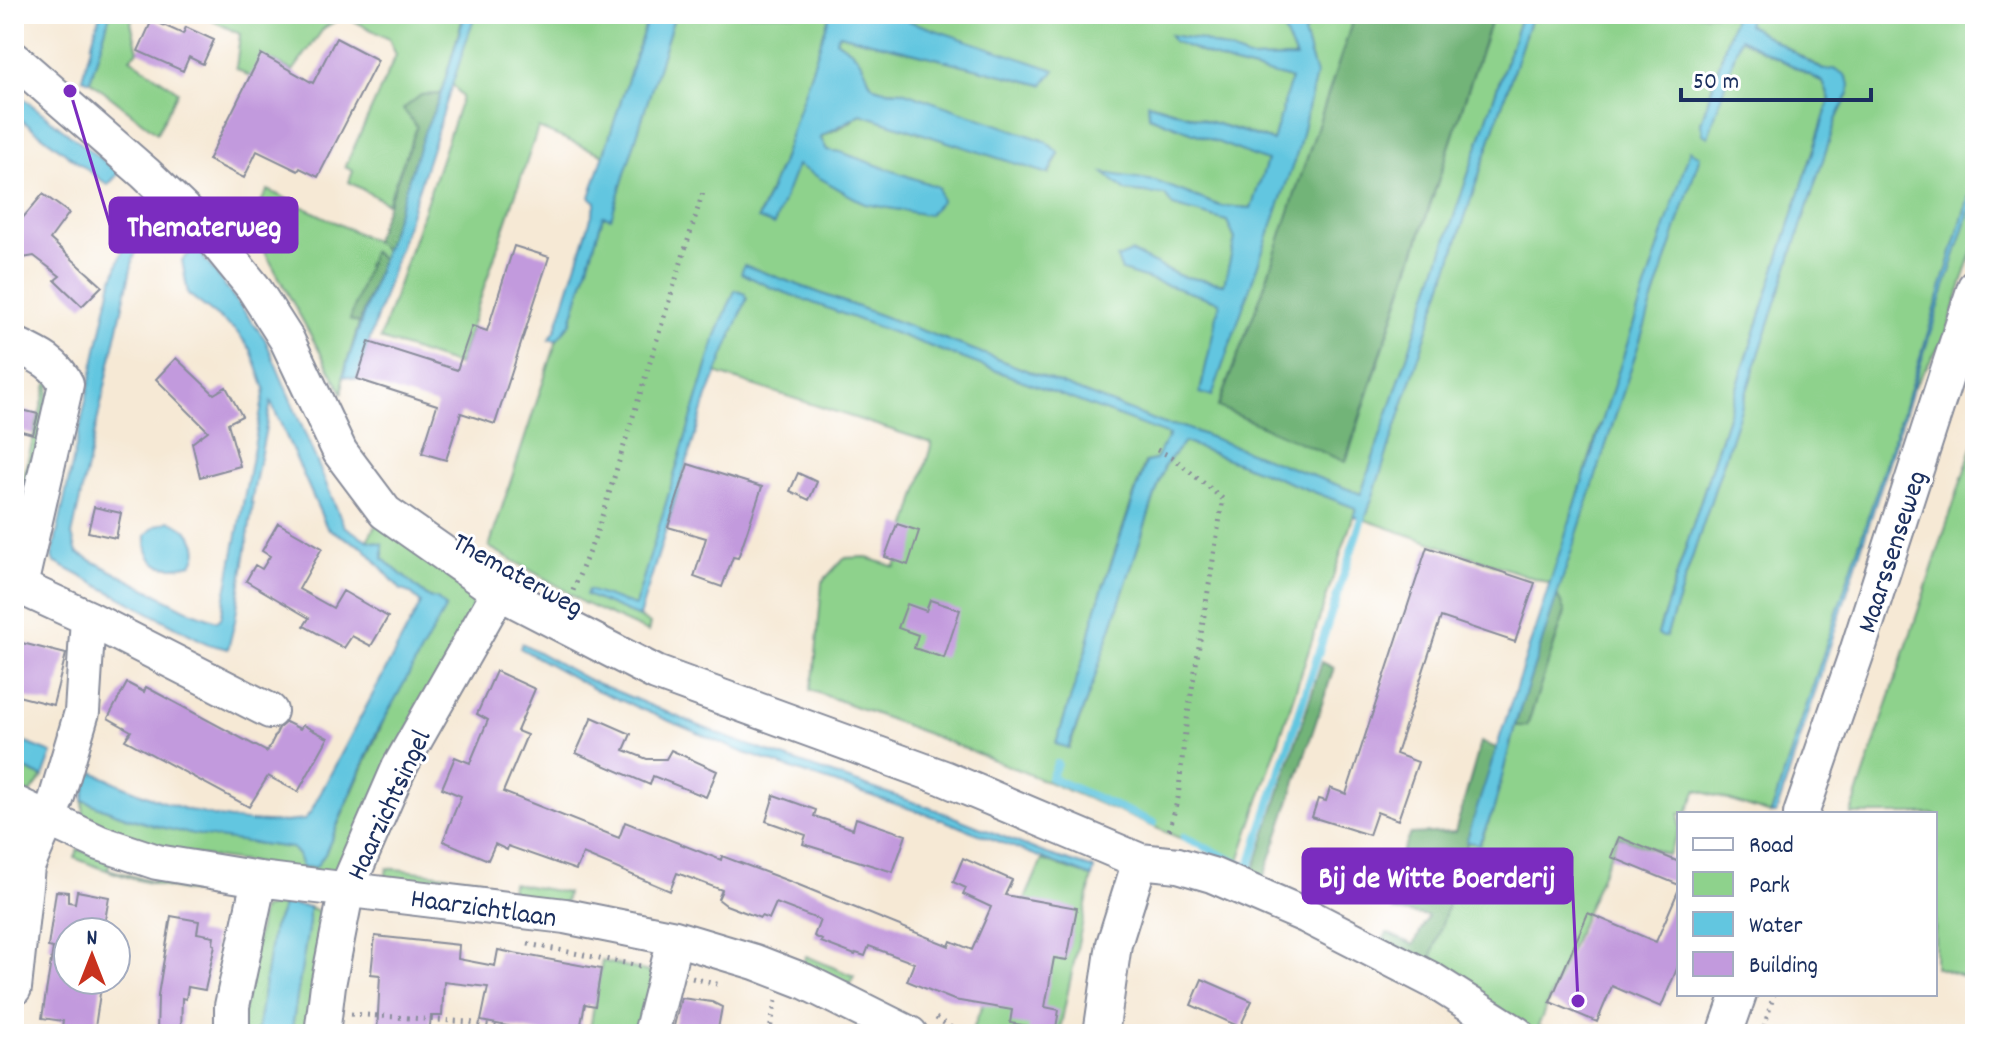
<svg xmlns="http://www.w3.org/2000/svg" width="1989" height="1048" font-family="Dekko,sans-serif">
  <rect width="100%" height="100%" fill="#fff"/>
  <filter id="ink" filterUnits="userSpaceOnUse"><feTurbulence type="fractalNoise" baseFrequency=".0125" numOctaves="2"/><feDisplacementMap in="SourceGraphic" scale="16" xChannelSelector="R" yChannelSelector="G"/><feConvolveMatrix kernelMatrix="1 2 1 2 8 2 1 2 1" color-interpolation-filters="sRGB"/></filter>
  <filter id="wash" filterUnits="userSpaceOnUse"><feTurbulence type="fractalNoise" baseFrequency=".006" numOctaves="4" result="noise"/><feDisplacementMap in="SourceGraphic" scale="32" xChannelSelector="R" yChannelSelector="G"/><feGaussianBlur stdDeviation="1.8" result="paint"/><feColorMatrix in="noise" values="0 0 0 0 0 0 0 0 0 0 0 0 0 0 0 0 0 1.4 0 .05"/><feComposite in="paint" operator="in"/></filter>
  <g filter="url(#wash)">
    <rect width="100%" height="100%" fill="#f6e9d5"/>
    <!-- green -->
    <path fill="#8ed28c" stroke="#548075" stroke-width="2" d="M110,14H135L131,22L138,51L130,58L178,91L157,133L90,81Z
      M199,14H340V19L324,28L293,71L267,58L255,80L236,68L240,34Z
      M352,14H464L441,94L421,95L417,127L387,203L349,182L353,171L345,167L396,55L389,39L352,20Z
      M475,14H649L604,155L538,128L458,365L380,339L462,97L452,84Z
      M675,14H830L781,164L758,218L797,164L865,204L937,187L840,152L827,150L820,137L846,125L861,114L1049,174L1059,154L902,91C859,90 877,83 857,56C852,50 842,45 836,40L839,34L1043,85L888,14H1280L1282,27L1297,58L1251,59L1201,40L1170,35L1173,41L1231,64L1292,79L1274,141L1149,103V116L1268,161L1251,208L1220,206L1155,181L1126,191L1165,195L1173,206L1227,221L1235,239L1225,284L1180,276L1131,252L1122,271L1221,302L1200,392L1316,75L1304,34L1312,14H1355L1262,293L1218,406L1346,462L1493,14H1522L1361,494L1183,427L1164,424L966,347L744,265L742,273L752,278L1169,435L1155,460L1145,462L1096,608L1087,647L1056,744L1069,748L1093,683L1165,465L1184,442L1356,508L1238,864C1097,801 955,742 810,690L815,668L822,582L844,558L865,557L895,567L932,443L715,373L747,298L745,294L735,291L717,333L635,607L587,595L639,617L650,624L648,632L583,603L560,587L489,547L557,340L571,322L603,216L611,217Z
      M1532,14H1735L1701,122L1708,136L1739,38L1823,82L1830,99L1658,633L1663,637H1666L1836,120L1849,93L1824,70L1747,24L1750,14H1975V176L1924,346L1771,814L1697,790L1686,814H1679V831L1668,855L1618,836L1538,1026L1555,1034H1539L1429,965L1466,842L1480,844L1494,808L1515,726H1527L1565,612L1557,595L1600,424L1551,584L1365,520Z
      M268,190L374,241L385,250L382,259L373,252L351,320L359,323L343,376V394L265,252L270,245L248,223Z
      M1975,194V243L1945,337L1911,392Z
      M51,380L14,566V514L47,384Z
      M1975,439V980L1935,967V814H1851Z
      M380,518L474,598L469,620L343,872H320L153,849L84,824L83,800C154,833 216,838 292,848L298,855L325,854L437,599L428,597L383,559V544L367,540Z
      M14,764L43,777L30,794L14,786Z
      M78,849L110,861L108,869L153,882L156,875L169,878V885L214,892L216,886L226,887L225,898C171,890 125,879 75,858Z
      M1042,860L1092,877L1059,1034H971L1012,929Z
      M387,868L481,879L479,889L385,879Z
      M512,883L567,893L565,904L511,894Z
      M284,904L273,928L257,1034H239L262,909Z
      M309,907L330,916L310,1034H291L309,922Z
      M806,956L854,976L849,986L802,966Z
      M602,961L658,974L644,1034H589Z"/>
    <!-- forest -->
    <path fill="#72b478" stroke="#46726b" stroke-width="2" d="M1355,14H1493L1345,462L1218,407L1262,293Z
      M441,94L425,130L385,250L374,241L417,127L403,109L421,95Z
      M372,252L382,259L359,323L350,320Z
      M1557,595L1565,612L1527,726H1515Z
      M1322,662L1334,668L1264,877L1228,867L1233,858L1255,867Z
      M1481,742L1497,748L1429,965L1383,940L1387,933L1414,945L1428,916L1394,911L1417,891L1395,866L1410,834L1455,832Z"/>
    <!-- water -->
    <path fill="#62c6e0" stroke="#3e7a9f" stroke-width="2" d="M100,14H110L90,81L82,78Z
      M465,14H475L357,379L343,376L425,130L439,100Z
      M649,14H675L611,218L603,216L571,322L557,340H549L556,329L596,202L590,197Z
      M830,14H888L1055,70L1043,85L839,34L836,40C842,45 852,50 857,56C877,82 858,90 902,91L1045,141L1059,153L1048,174L861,114L820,137L827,150L840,152L938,187L941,201L928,215L865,204L797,165L774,225L758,219L781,164Z
      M1280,14H1312L1304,34L1316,75L1298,150L1212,396L1200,393L1220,302L1122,271L1117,258L1131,252L1180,276L1224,284L1235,239L1227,221L1173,206L1165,195L1126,191L1104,173L1155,181L1220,206L1251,208L1267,161L1149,116L1148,103L1273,141L1291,79L1231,64L1173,41L1170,35L1201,40L1251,59L1296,58L1282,27Z
      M1522,14H1532L1365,520L1354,516L1356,508L1184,442L1165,465L1093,683L1068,748L1056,744L1087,647L1096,608L1146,462L1155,460L1169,435L770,287L741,273L744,265L966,347L1164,424L1183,427L1361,494Z
      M1735,14H1750L1747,24L1823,70L1835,69L1845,75L1850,84L1849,93L1836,120L1666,637H1663L1658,634L1830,99L1823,82L1740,38L1708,137L1703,134L1701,123Z
      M14,91L119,173L108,185L20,119L14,118Z
      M1690,150L1700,156L1515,725L1494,808L1479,844L1466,842Z
      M1975,176V194L1776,814H1771L1924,346Z
      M145,198L168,222L159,239L140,241L133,260L72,535L77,553L185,609L217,621L221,618L265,389L251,350L236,331L188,294L182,260L194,250H198L265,339L344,526L367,540L383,544V559L428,597L437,599L446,607L376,734L325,854L316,867H302L298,855L292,848C216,838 154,833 83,800L89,770C155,802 229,831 304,820L310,813L421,603L410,593L401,590L364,548L327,528L271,402L251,503L253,504L235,621L228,649L208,644L54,562L52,557L111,285L133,220V209Z
      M735,290L745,294L747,298L707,397L639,617L586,595L588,590L635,606L717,333Z
      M169,521C188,527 205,545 192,564C166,571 144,568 146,535L155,526Z
      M522,643L587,679L731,739L939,811L1044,853L1094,869L1092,877L937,818L742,752L594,689L520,648Z
      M14,738L52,753L43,777L14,764Z
      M284,904L309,907V922L291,1034H257L273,928Z"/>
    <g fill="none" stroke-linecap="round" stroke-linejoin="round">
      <!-- stream -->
      <path stroke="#62c6e0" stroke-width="8" d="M1057,764L1051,778L1154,823
        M1184,837L1249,868L1362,518"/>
    </g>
    <g id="blocks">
      <!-- building -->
      <path fill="#c29add" d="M152,20L183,34L186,27L214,40L203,64L189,57L183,71L138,51Z
        M336,38L378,60L318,177L300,168L298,171L257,151L244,178L208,160L261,54L313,83Z
        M43,194L69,213L50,239L102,286L82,306L55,280L60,276L34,256L23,258L14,251V233L20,221Z
        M514,246L549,257L495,424L461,413L446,460L422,453L437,405L357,379L369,342L457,370L472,326L487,331Z
        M176,358L214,394L226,387L242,416L228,423L240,466L200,477L192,443L208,431L156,379Z
        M14,408L38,414L33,434L14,429Z
        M688,464L762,487L738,558L733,557L722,587L694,577L706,538L668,527Z
        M798,473L817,482L809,500L790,491Z
        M94,507L121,513L116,538L88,532Z
        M278,523L322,548L299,589L333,608L343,591L388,617L371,646L352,636L344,648L304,626L309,618L246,581L255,565L262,569L270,556L262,551Z
        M897,524L919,531L908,565L885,557Z
        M1427,547L1535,583L1515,642L1441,617L1396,754L1418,762L1398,820L1377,812L1369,835L1312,817L1318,799L1326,801L1330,788L1346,794Z
        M930,600L960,610L944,658L914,648L918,635L898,628L907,604L926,611Z
        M14,641L66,654L53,705L14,695Z
        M496,671L535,689L517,731L527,735L503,792L619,838L625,822L721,860L722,856L794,883L949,946L951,941L972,950L991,907L963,894L966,888L953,882L963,858L1012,880L1005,895L1077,908L1067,960L1054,958L1045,1007L1059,1010L1055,1034H1028L1029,1026L1010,1023L1012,1010L954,1000L907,981L914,963L869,946L865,956L856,953L855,955L821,942L822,940L814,936L820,920L776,903L769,919L761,916L760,918L726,905L718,899L722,890L677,873L670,891L583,854L576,870L508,846L507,850L495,844L488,860L443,841L461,796L442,788L455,757L470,763L488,720L477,714Z
        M127,683L144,692L146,687L267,752L279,728L286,722L300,729L303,725L328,738L298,792L268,776L249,807L125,740L131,731L108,718Z
        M592,717L631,734L624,750L647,759H666L671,750L717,771L706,797L653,776L650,785L576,753Z
        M774,795L816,810L814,816L853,829L856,818L906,835L893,872L803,844L806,835L766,821Z
        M1619,837L1679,862V885L1611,857Z
        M1679,889V964L1661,1007L1612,986L1597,1022L1550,1002L1588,913L1656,942Z
        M56,891L68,892V902L75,903L77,891L109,897L103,932H68V980H102L94,1034L61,1032L63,1021L42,1018L53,948L48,947Z
        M171,916L199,921L197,933L214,936L213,944L215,945L205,990L188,987L186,999L182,998L181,1034H157L158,995Z
        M375,936L459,945L458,959L495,966L498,950L601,969L595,1006L585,1004L579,1034H548L481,1021L488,987L444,982L442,1016H431L429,1034H377L380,975L371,974Z
        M1202,979L1252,1001L1240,1027L1191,1005Z
        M681,998L712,1002L722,1007L717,1034H672Z"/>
    </g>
  </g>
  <g filter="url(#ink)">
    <use href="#blocks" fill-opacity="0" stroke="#888c9a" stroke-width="2"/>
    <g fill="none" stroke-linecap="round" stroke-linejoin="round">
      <!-- minor casing -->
      <g stroke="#888c9a" stroke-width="38">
        <path id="minor" d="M14,59L145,173L213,238L253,287L287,340L340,452L385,512L499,592L656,673L944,778L1140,861L1178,865L1212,875L1307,916L1432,980L1517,1034
          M14,344C35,354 56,362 66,384L20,586
          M14,584L88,618L270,711
          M14,803L100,843L157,862L259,879L565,916L675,938L755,962L804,981L910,1034
          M1801,814L1856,655L1975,287
          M14,988L27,867L56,800L82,712L88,618
          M232,1034V1006L259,879
          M322,1034L328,985L347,888L399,768L499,592
          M651,1034L675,938
          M1101,1034L1114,944L1140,861
          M1725,1034L1739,994"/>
      </g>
      <!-- path -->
      <path stroke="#888c9a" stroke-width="5" stroke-dasharray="2 6" stroke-linecap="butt" d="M1157,450L1172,457L1223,499L1185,732L1178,798L1168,835
        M570,598L597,532L704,189
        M528,944L640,966
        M692,978L721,985
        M351,1014L468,1022L529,1034
        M936,1018L961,1034
        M769,1034L776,1001
        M1762,1034L1774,994"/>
      <!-- minor -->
      <use href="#minor" stroke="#fff" stroke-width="34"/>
    </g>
  </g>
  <g text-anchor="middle" stroke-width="6" stroke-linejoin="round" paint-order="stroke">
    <!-- street labels -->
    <g font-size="28" fill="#1b2f5e" stroke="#fff">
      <text transform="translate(1890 551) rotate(-72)" y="10">Maarssenseweg</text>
      <text transform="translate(519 573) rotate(29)" y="10">Thematerweg</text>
      <text transform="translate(387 804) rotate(-65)" y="10">Haarzichtsingel</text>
      <text transform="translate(484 906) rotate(8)" y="10">Haarzichtlaan</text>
    </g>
  </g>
  <!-- callouts -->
  <path fill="none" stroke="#7b2cbf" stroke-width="3" d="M70 91L110 225M1578 1001L1572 876"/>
  <g fill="#7b2cbf" stroke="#fff" stroke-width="3">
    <circle cx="70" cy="91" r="8"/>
    <circle cx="1578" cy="1001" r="8"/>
  </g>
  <g fill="#7b2cbf" stroke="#7b2cbf" stroke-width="3">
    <rect x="110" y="198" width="187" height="54" rx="8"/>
    <rect x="1303" y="849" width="269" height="54" rx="8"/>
  </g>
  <g font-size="30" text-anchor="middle" font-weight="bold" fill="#fff">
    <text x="204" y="236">Thematerweg</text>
    <text x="1437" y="887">Bij de Witte Boerderij</text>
  </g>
  <!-- margin -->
  <rect width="1989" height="1048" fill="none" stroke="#fff" stroke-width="48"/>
  <!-- legend -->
  <rect x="1677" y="812" width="260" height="184" fill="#ffffff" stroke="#a4acbf" stroke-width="2"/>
  <rect x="1693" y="838" width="40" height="12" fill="#ffffff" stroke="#a4acbf" stroke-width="2"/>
  <text x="1749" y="852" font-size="24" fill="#1b2f5e">Road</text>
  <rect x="1693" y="872" width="40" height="24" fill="#8ed28c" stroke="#a4acbf" stroke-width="2"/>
  <text x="1749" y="892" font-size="24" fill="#1b2f5e">Park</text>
  <rect x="1693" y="912" width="40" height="24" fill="#62c6e0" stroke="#a4acbf" stroke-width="2"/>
  <text x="1749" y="932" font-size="24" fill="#1b2f5e">Water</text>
  <rect x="1693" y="952" width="40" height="24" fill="#c29add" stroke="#a4acbf" stroke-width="2"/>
  <text x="1749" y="972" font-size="24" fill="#1b2f5e">Building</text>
  <!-- north arrow -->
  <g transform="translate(92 956)"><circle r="38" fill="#ffffff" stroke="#a4acbf" stroke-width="2"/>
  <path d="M0-6L14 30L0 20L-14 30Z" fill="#c8321e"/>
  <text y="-12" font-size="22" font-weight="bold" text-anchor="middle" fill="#1b2f5e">N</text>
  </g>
  <!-- scale -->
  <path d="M1681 88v12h190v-12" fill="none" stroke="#1b2f5e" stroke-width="4"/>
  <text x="1693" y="88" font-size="24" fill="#1b2f5e" stroke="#ffffff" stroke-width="6" paint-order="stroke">50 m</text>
</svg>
